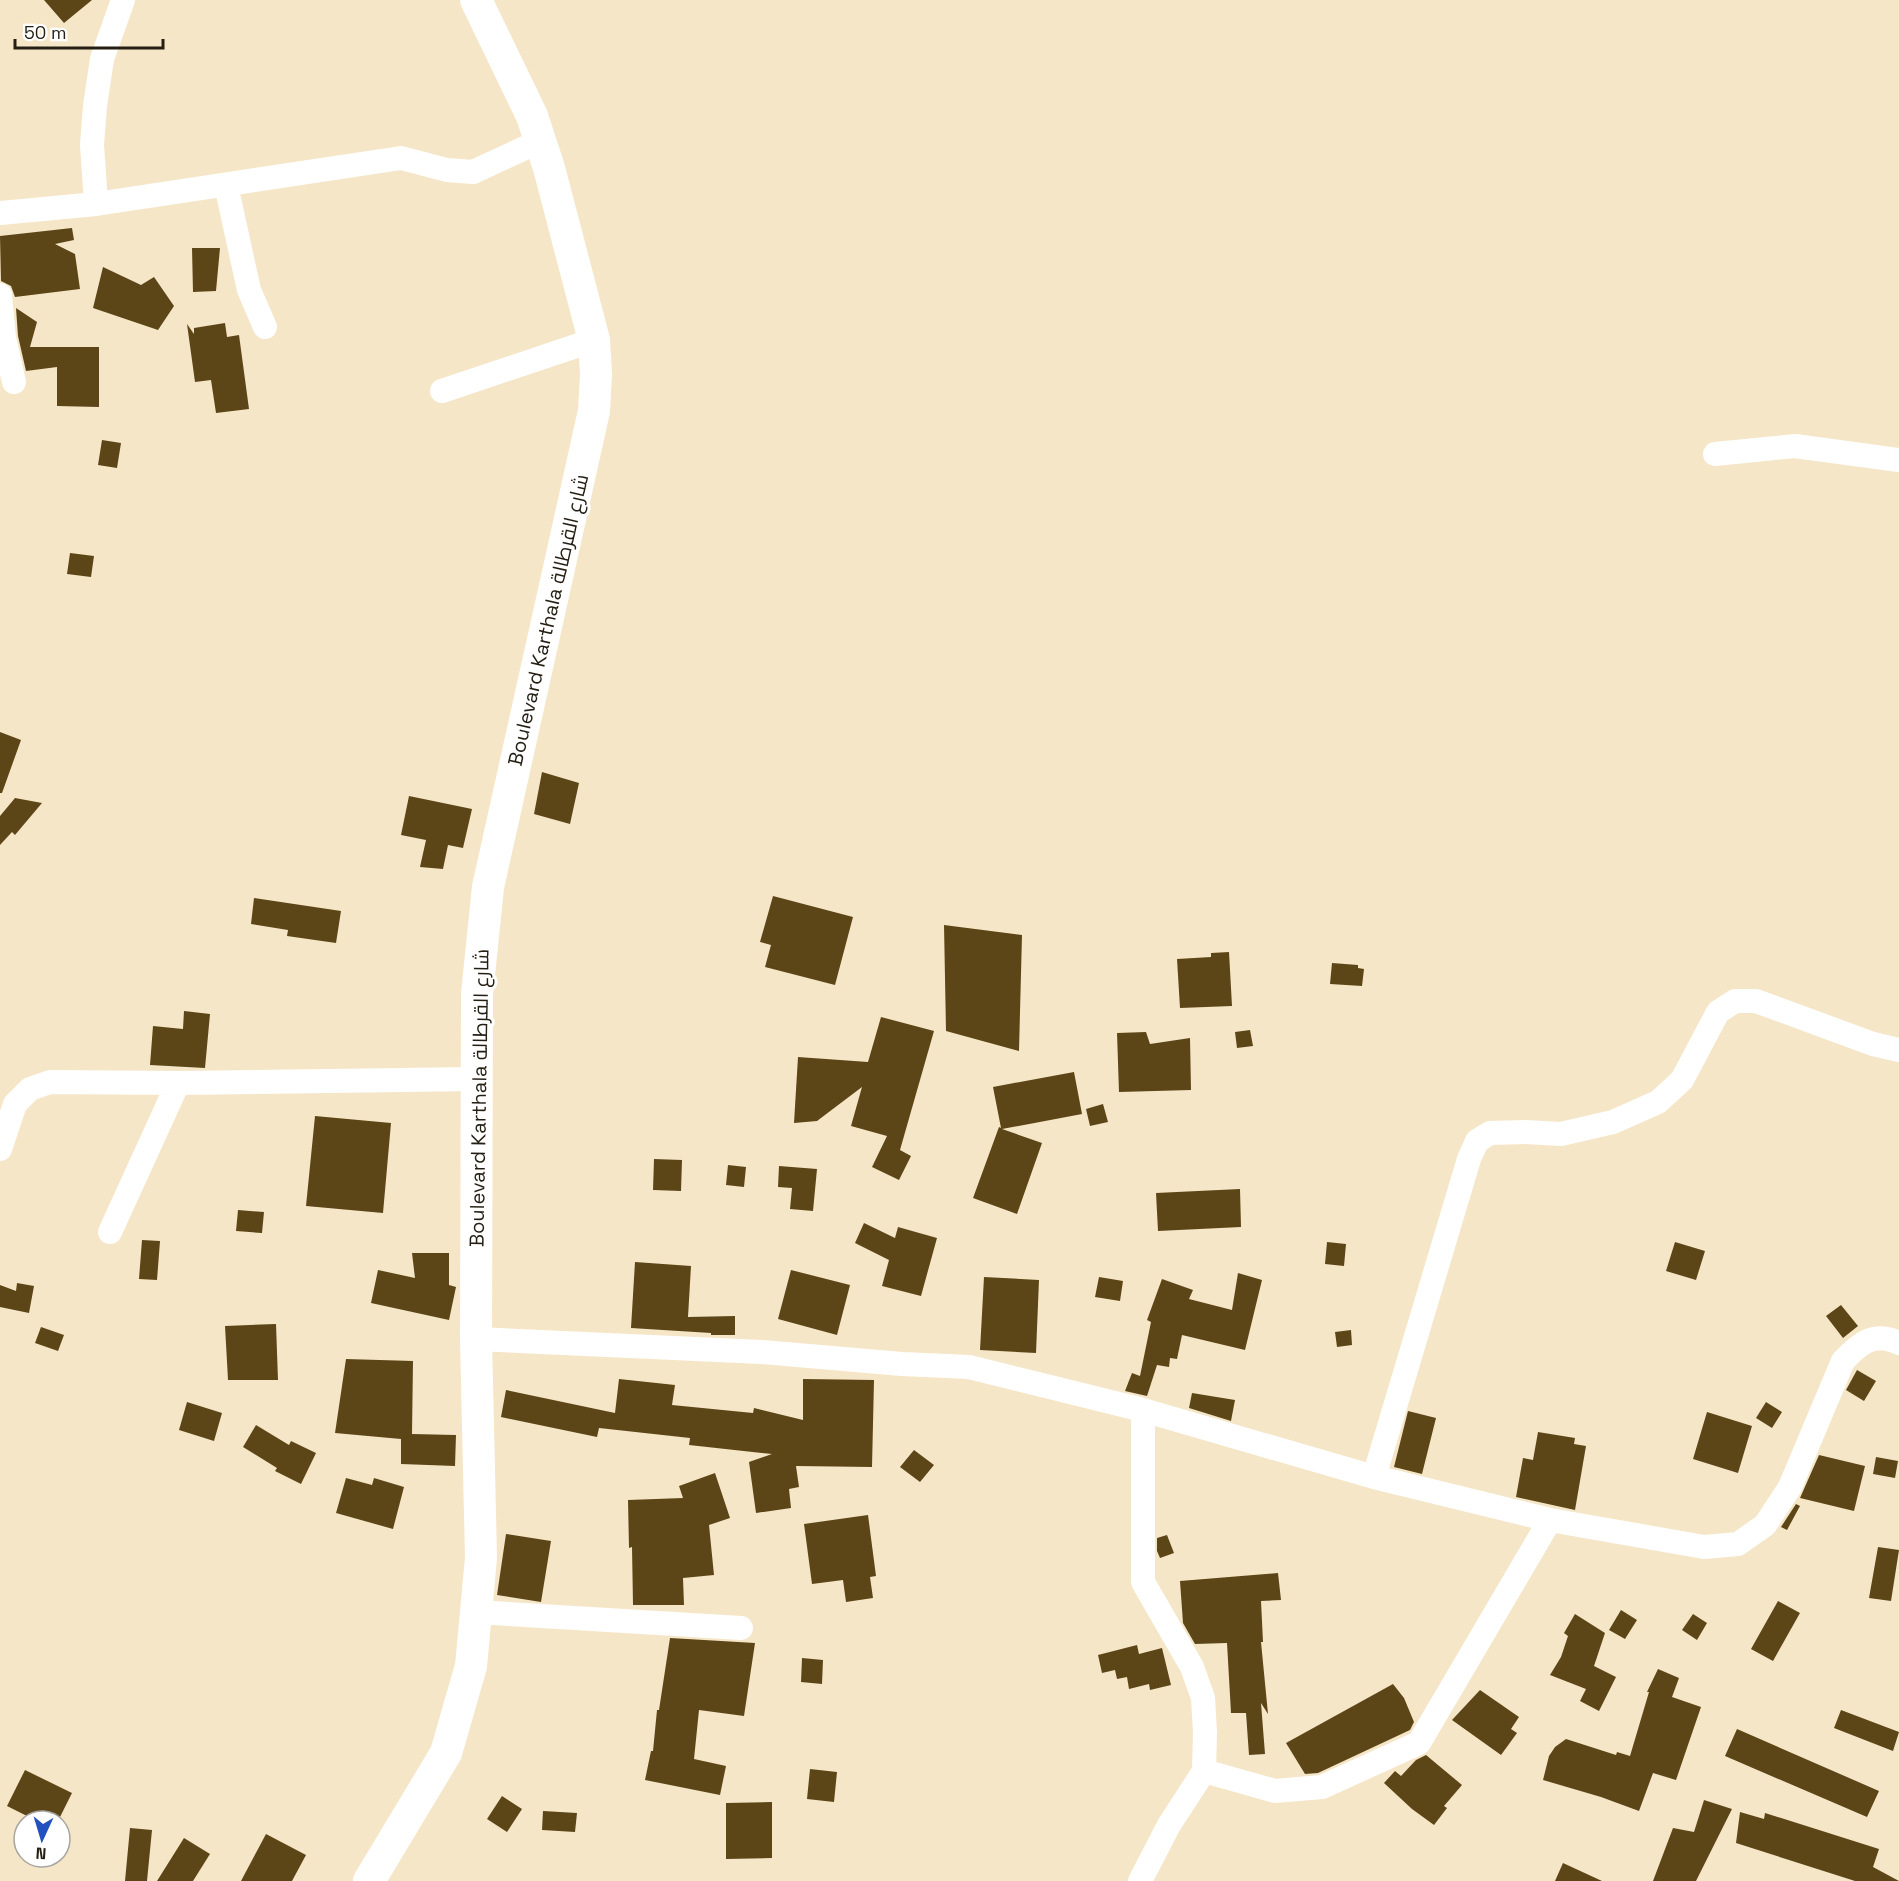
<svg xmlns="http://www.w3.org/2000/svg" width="1899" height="1881" font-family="'Space Grotesk',Cairo,sans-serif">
  <rect width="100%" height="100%" fill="#f6e6c8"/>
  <!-- building -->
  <path fill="#5c4617" d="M44,0H92L64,23Z
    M72,228L74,240L55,244L75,254L80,289L15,297L11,286L1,281L0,236Z
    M192,248H220L216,291L193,292Z
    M103,267L141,285L154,277L174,306L158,330L93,308Z
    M16,308L37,322L30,347H99V407L57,406V367L26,371L18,336Z
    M225,323L227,337L239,335L249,409L216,413L211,380L195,382L187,324L194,334V328Z
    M102,440L121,443L117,468L98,465Z
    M70,553L94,556L91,577L67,574Z
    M0,732L21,740L2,793H0Z
    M542,772L579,783L570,824L534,814Z
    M409,796L472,809L463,848L448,845L443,869L420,867L426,840L401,835Z
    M15,798L42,803L15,835L12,832L0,845V816Z
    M773,896L853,917L835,985L765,967L771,945L760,942Z
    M254,898L341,911L336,943L287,936L288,930L251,924Z
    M944,925L1022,935L1019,1051L946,1031Z
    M1229,952L1232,1006L1180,1008L1177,959L1211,957V953Z
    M1332,963L1358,965V968L1364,969L1362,986L1330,984Z
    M184,1011L210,1014L205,1068L150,1065L153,1026L183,1029Z
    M881,1017L934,1031L900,1150L911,1156L899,1180L872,1167L887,1136L851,1126L862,1087L817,1121L794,1123L798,1057L868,1062Z
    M1250,1030L1253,1046L1237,1048L1235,1032Z
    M1146,1032L1150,1044L1190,1038L1191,1090L1119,1092L1117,1033Z
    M1074,1072L1082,1114L1002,1129L1042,1143L1017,1214L973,1198L999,1127L1001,1128L993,1087Z
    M1103,1104L1108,1122L1090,1126L1086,1109Z
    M315,1116L391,1123L383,1213L306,1206Z
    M654,1159L682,1160L681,1191L653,1190Z
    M728,1165L746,1167L744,1187L726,1185Z
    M779,1166L817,1169L813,1211L790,1209L792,1188L778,1187Z
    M1240,1189L1241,1227L1158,1231L1156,1193Z
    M238,1210L264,1212L262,1233L236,1231Z
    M864,1223L895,1238L898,1227L937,1238L921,1296L882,1286L889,1260L855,1243Z
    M142,1240L160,1241L157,1280L139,1279Z
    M1327,1242L1346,1244L1344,1266L1325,1264Z
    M1675,1242L1705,1251L1696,1280L1666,1271Z
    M412,1253H449V1285L456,1287L449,1320L371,1303L378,1270L415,1278Z
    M635,1262L691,1266L688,1317L735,1316V1335H711V1333L631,1328Z
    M791,1270L850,1285L837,1335L778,1319Z
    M1238,1273L1262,1280L1245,1350L1182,1335L1177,1359L1170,1358L1169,1367L1157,1365L1147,1396L1125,1391L1132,1373L1140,1376L1151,1322L1147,1320L1162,1279L1193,1290L1189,1299L1232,1310Z
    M984,1277L1039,1280L1036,1353L980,1350Z
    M1099,1277L1123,1281L1120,1301L1095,1297Z
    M17,1283L34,1286L29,1313L0,1307V1285L16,1291Z
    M1841,1305L1858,1326L1843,1338L1826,1316Z
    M276,1324L278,1380H228L225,1326Z
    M41,1327L64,1335L58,1351L35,1343Z
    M1351,1330L1352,1345L1337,1347L1335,1332Z
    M346,1359L413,1361L412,1434L456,1435L455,1466L401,1464V1439L335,1433Z
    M1857,1370L1876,1381L1864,1401L1846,1390Z
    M619,1379L675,1385L672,1405L753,1413L754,1408L803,1420V1379L874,1380L872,1467L796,1466L799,1487L789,1489L791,1508L756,1513L749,1462L772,1454L689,1445L690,1438L599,1428L597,1437L501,1417L506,1390L615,1413Z
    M1192,1393L1235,1400L1231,1421L1189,1408Z
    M187,1402L222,1413L214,1441L179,1430Z
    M1766,1402L1782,1412L1772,1428L1756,1418Z
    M1408,1411L1436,1418L1422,1474L1394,1467Z
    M1707,1412L1752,1426L1738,1473L1693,1459Z
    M256,1425L289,1445L291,1441L316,1453L301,1484L275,1471L277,1468L243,1447Z
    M1538,1432L1575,1438L1574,1444L1586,1446L1575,1510L1516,1497L1523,1458L1533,1460Z
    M914,1450L934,1465L920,1482L900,1467Z
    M1819,1455L1865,1466L1854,1511L1800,1498Z
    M1876,1457L1898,1461L1895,1478L1873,1474Z
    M715,1473L730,1518L709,1525L714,1575L683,1578L684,1605H633L632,1547L629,1548L628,1500L683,1498L679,1486Z
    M346,1478L372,1485L374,1478L404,1487L393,1529L336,1513Z
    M1796,1504L1800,1506L1787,1530L1781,1527Z
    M868,1515L876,1576L870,1577L873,1598L846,1602L843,1580L812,1584L804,1524Z
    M506,1534L551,1541L541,1602L497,1595Z
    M1167,1535L1174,1553L1160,1558L1157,1551V1538Z
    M1878,1547L1899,1550L1891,1601L1869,1598Z
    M1278,1573L1281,1600L1261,1601L1263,1642H1261L1268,1714L1261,1703L1265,1754L1249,1755L1246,1713H1231L1227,1643L1195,1644L1183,1623L1180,1581Z
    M1778,1601L1800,1613L1773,1661L1751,1649Z
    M1621,1610L1637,1620L1625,1639L1609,1630Z
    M1575,1614L1605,1633L1594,1666L1616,1677L1599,1711L1580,1701L1586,1689L1550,1675L1561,1657L1568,1636L1564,1633Z
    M1693,1614L1707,1623L1697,1640L1682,1630Z
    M670,1638L755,1643L744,1716L699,1710L694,1759L726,1766L720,1795L645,1780L651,1751H653L657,1710H659Z
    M1137,1645L1139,1654L1162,1648L1171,1685L1150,1690L1149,1684L1129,1689L1127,1677L1117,1679L1115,1670L1102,1673L1098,1655Z
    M802,1658L823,1660L822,1684L801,1682Z
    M1658,1669L1679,1678L1672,1697L1701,1707L1676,1780L1653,1773L1639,1811L1601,1797L1543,1780L1549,1756L1555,1747L1566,1739L1616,1755L1617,1752L1630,1756L1649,1692H1647Z
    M1393,1684L1404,1698L1414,1722L1410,1730L1318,1773L1305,1774L1286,1743Z
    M1480,1690L1519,1717L1511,1729L1517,1733L1501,1755L1452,1720Z
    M1841,1710L1899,1732L1893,1751L1834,1728Z
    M1737,1729L1879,1791L1867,1817L1725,1756Z
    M1426,1755L1462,1785L1444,1806L1447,1808L1434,1825L1412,1809L1384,1783L1395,1771L1401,1776L1416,1760Z
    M810,1769L837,1772L834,1802L807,1799Z
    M25,1770L72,1793L58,1821H37L7,1806Z
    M502,1796L522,1809L507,1832L487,1819Z
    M1704,1800L1732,1809L1696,1881H1653L1673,1828L1694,1832Z
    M772,1802V1858L726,1859V1803Z
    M543,1811L577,1813L575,1832L542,1830Z
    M1740,1812L1764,1819L1765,1813L1879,1849L1873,1867L1899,1881H1855L1736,1843Z
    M130,1828L152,1830L147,1881H125Z
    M266,1834L306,1855L292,1881H241Z
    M184,1838L210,1854L193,1881H157Z
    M1563,1863L1602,1881H1555Z"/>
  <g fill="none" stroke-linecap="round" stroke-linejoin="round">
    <!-- minor -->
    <path stroke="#fff" stroke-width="24" d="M226,185L249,290L265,327
      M96,204L92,145L95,106L102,59L123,0
      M0,213L96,204L401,158L447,170L473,172L540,141
      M0,295L4,338L14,382
      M442,391L594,340
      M1715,454L1795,446L1899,460
      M0,1149L15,1104L30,1089L50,1082L178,1083L477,1079
      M110,1232L178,1083
      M476,1339L762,1352L902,1364L969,1367L1143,1410L1374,1477L1550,1520L1704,1547L1738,1544L1765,1525L1790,1487L1843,1361C1860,1343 1874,1331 1899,1343
      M1374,1477L1469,1159L1477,1141L1490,1133L1525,1132L1561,1134L1613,1122L1658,1102L1682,1080L1718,1012L1735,1001H1756L1873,1044L1899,1050
      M476,1612L741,1628
      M1204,1771L1275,1791L1322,1787L1419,1743L1550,1520
      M1140,1881L1169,1825L1204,1771L1205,1732L1203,1698L1192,1667L1143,1582V1410"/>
    <!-- major -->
    <path stroke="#fff" stroke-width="32" d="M369,1881L446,1753L471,1666L481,1558L476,1339L477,994L488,887L594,411L596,374L594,340L549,168L532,116L476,0"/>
  </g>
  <g text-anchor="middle" stroke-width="6" stroke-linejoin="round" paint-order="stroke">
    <!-- street labels -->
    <g font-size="20" fill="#241e13" stroke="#fff">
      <text transform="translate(548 620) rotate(-77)" y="7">Boulevard Karthala شارع القرطالة</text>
      <text transform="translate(479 1098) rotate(-89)" y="7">Boulevard Karthala شارع القرطالة</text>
    </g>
  </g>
  <!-- north arrow -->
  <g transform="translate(42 1839) rotate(184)"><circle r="28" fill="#ffffff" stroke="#a7a5a1" stroke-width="1.5"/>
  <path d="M0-4.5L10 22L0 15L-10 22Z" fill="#2251bf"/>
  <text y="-9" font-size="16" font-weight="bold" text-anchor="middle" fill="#241e13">N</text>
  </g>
  <!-- scale -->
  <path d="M15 39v9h148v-9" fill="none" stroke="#241e13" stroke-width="3"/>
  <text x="24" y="39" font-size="18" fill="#241e13" stroke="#ffffff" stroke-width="4.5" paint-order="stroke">50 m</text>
</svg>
